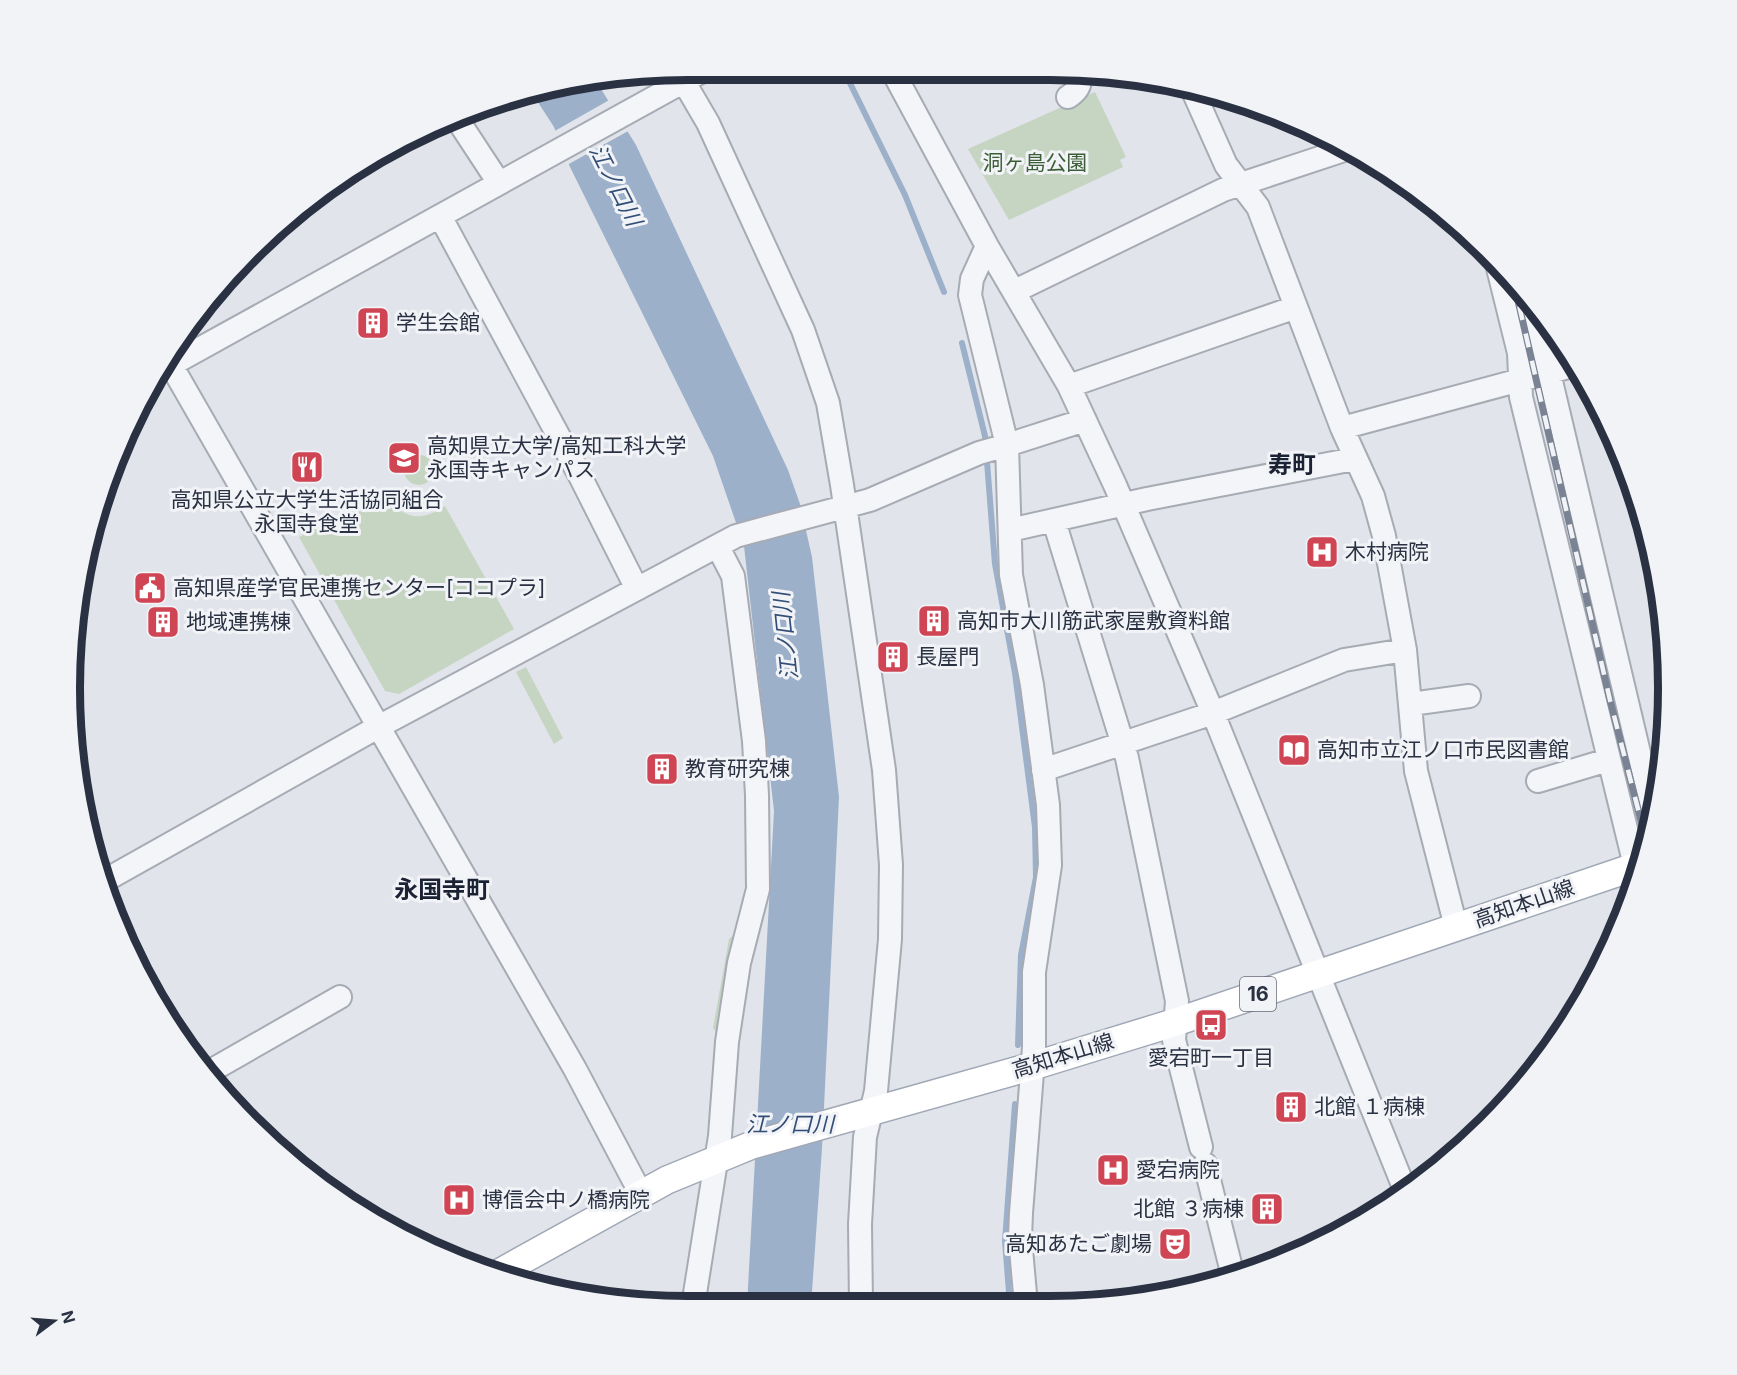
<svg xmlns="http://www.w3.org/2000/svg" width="1737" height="1375" font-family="Inter,'Noto Sans JP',sans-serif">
  <rect width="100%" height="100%" fill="#e1e4ea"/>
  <!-- green -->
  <path fill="#c6d4c2" d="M1095,92L1126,157L1120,160L1123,167L1009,220L968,149Z
    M404 470a15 15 0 1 1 30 0a15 15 0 1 1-30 0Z
    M384,492C402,518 418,524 445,506L514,629L399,694L385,691L299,537Z
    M526,667L563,738L554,744L516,672Z
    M735,934L717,1033L713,1028L729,939Z"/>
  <!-- water -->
  <path fill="#9cb0ca" d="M596,81L636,145L788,470L800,504L812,557L839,797L822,1148L811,1306H747L774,811L744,546L713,456L570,167L554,127L530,90Z"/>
  <!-- pier -->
  <path fill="#e1e4ea" d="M611,99L630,130L567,165L553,132Z"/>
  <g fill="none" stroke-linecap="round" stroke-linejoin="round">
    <!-- stream -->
    <path stroke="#9cb0ca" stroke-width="6" d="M845,73L905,195L944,292
      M962,343L985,436L995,564L1015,673L1035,827L1036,877L1021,955L1018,1045
      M1010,1305L1005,1241L1015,1104"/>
    <!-- minor casing -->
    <g stroke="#a6abb4" stroke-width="26">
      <path id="minor" d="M677,70L708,123L803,330L828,403L842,485L884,770L891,865L890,939L876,1091L865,1137L860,1224L861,1305
        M892,70L987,246L1069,386L1115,485L1213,713L1405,1190
        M1193,91L1226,165L1258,207L1342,428L1373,496L1384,536L1405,650L1416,771L1456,927
        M1068,97C1079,90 1083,83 1077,70
        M457,119L499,183
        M440,216L579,474L637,589
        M987,246L972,279L970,295L1007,445L1085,420
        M1497,264L1519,353L1521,397L1637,874
        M1015,291L1223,190L1350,148
        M1533,305L1653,812
        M171,365L575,1069L642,1196
        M156,373L706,69
        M1069,386L1296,307
        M1342,428L1576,365
        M1054,521L1127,758L1177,1001L1174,1040L1201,1147
        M1010,530L1147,499L1354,459
        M1411,704L1469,696
        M1043,770L1213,713L1344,660L1405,650
        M1538,781L1608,760
        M104,881L378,727L736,536L870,500L979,453L1007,445L1011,575L1032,685L1048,805L1050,865L1034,972V1047L1021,1213L1020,1238L1026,1305
        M207,1073L340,997
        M1205,1164L1233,1276
        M693,1306L720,1136L727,1042L739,963L758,889L757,795L754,741L733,576L718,547"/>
    </g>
    <!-- major casing -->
    <g stroke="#a0a8b6" stroke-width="30">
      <path id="major" d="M499,1273L667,1180L752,1145L1033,1066L1176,1022L1640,865"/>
    </g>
    <!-- minor -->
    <use href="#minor" stroke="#f4f5f8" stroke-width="22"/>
    <!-- major -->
    <use href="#major" stroke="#fff" stroke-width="27"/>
    <!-- rail casing -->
    <g stroke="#7a8394" stroke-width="7">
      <path id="rail" d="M1513,279L1610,700L1647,844"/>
    </g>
    <!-- rail -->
    <use href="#rail" stroke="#f1f3f7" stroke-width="4.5" stroke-dasharray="14" stroke-linecap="butt"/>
  </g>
  <!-- icons -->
  <defs>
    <g id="building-square" transform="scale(1.725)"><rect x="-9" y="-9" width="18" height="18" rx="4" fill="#d04554" stroke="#f1f3f7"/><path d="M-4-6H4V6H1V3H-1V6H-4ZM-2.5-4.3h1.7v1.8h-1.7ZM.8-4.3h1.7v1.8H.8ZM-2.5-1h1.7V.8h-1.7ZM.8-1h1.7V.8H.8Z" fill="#fff"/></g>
    <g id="university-square" transform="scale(1.725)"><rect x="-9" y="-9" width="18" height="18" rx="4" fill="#d04554" stroke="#f1f3f7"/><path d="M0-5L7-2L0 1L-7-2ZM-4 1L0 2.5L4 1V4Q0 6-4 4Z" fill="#fff"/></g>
    <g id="restaurant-square" transform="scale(1.725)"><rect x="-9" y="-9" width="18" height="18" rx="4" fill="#d04554" stroke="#f1f3f7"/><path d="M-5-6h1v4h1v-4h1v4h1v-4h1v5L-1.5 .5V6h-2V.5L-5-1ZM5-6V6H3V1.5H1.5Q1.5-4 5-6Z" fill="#fff"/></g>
    <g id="hospital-square" transform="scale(1.725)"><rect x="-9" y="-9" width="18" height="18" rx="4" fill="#d04554" stroke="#f1f3f7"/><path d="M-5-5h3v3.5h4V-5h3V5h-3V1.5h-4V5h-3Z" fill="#fff"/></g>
    <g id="civic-square" transform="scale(1.725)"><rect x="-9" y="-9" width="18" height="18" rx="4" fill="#d04554" stroke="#f1f3f7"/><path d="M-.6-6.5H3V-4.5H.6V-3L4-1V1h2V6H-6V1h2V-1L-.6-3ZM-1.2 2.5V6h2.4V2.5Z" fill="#fff"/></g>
    <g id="library-square" transform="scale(1.725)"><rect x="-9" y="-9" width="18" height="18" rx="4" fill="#d04554" stroke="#f1f3f7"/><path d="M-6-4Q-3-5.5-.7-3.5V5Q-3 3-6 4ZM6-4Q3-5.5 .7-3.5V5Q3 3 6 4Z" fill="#fff"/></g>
    <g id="bus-square" transform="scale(1.725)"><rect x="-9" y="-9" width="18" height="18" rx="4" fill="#d04554" stroke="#f1f3f7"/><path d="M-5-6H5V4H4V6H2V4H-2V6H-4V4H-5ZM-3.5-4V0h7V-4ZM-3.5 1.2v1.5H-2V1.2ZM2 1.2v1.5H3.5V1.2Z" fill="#fff"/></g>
    <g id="theatre-square" transform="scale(1.725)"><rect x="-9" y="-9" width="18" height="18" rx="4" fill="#d04554" stroke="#f1f3f7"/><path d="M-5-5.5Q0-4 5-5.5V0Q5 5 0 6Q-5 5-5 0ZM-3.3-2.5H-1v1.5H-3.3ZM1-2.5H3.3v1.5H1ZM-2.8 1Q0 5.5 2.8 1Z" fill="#fff"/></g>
  </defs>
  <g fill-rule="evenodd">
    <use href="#building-square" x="373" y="323"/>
    <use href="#university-square" x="404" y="458"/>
    <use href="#restaurant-square" x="307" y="467"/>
    <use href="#hospital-square" x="1322" y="552"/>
    <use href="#civic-square" x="150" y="588"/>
    <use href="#building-square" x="934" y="621"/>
    <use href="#building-square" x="163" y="622"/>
    <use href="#building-square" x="893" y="657"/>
    <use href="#library-square" x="1294" y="750"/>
    <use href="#building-square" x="662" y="769"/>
    <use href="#bus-square" x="1211" y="1025"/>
    <use href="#building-square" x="1291" y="1107"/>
    <use href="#hospital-square" x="1113" y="1170"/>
    <use href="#hospital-square" x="459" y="1200"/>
    <use href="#building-square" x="1267" y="1209"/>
    <use href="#theatre-square" x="1175" y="1244"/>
  </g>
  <g text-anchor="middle" stroke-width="6" stroke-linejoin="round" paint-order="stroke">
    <!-- shield labels -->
    <rect fill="#f1f3f7" stroke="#656b78" stroke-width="1.5" x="1240" y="977" width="36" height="34" rx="4.5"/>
    <g font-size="20" font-weight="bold" fill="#293142">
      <text x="1258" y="1001">16</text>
    </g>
    <!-- park labels -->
    <g font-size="21" fill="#3c5e36" stroke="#f1f3f7">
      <text x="1035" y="170">洞ヶ島公園</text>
    </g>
    <!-- poi labels -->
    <g font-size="21" fill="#293142" stroke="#f1f3f7" text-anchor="start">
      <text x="396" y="330">学生会館</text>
      <text x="427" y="453">高知県立大学/高知工科大学<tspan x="427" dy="24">永国寺キャンパス</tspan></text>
      <text x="307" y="507" text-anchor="middle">高知県公立大学生活協同組合<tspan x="307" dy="24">永国寺食堂</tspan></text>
      <text x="1345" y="559">木村病院</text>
      <text x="173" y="595">高知県産学官民連携センター[ココプラ]</text>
      <text x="957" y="628">高知市大川筋武家屋敷資料館</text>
      <text x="186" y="629">地域連携棟</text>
      <text x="916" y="664">長屋門</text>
      <text x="1317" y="757">高知市立江ノ口市民図書館</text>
      <text x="685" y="776">教育研究棟</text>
      <text x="1211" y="1065" text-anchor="middle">愛宕町一丁目</text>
      <text x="1314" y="1114">北館 １病棟</text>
      <text x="1136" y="1177">愛宕病院</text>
      <text x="482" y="1207">博信会中ノ橋病院</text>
      <text x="1244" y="1216" text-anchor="end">北館 ３病棟</text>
      <text x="1152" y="1251" text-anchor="end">高知あたご劇場</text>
    </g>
    <!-- street labels -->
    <g font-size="21" fill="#293142" stroke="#f1f3f7">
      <text transform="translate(1524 904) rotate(-19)" y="7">高知本山線</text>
      <text transform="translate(1063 1056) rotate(-17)" y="7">高知本山線</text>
    </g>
    <!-- water labels -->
    <g font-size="22" font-style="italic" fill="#324e76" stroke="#f1f3f7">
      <text transform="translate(616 185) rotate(63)" y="8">江ノ口川</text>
      <text transform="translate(785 636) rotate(-96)" y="8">江ノ口川</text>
      <text x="790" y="1132">江ノ口川</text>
    </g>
    <!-- quarter labels -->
    <g font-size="24" font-weight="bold" fill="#1b2233" stroke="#f1f3f7">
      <text x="1292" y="473">寿町</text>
      <text x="442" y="898">永国寺町</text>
    </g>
  </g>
  <!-- crop -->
  <path d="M0 0H1737V1375H0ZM688 80H1050A608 608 0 0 1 1658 688V688A608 608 0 0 1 1050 1296H688A608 608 0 0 1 80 688V688A608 608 0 0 1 688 80Z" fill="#f1f3f7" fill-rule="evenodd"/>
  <path fill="none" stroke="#293142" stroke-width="8" d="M688 80H1050A608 608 0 0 1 1658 688V688A608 608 0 0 1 1050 1296H688A608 608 0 0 1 80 688V688A608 608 0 0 1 688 80Z"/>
  <!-- north arrow -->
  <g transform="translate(54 1321) rotate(74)" stroke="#f1f3f7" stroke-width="4.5" paint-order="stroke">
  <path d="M0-4.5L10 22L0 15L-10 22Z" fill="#293142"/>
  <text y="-9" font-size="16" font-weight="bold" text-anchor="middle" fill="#293142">N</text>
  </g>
</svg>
